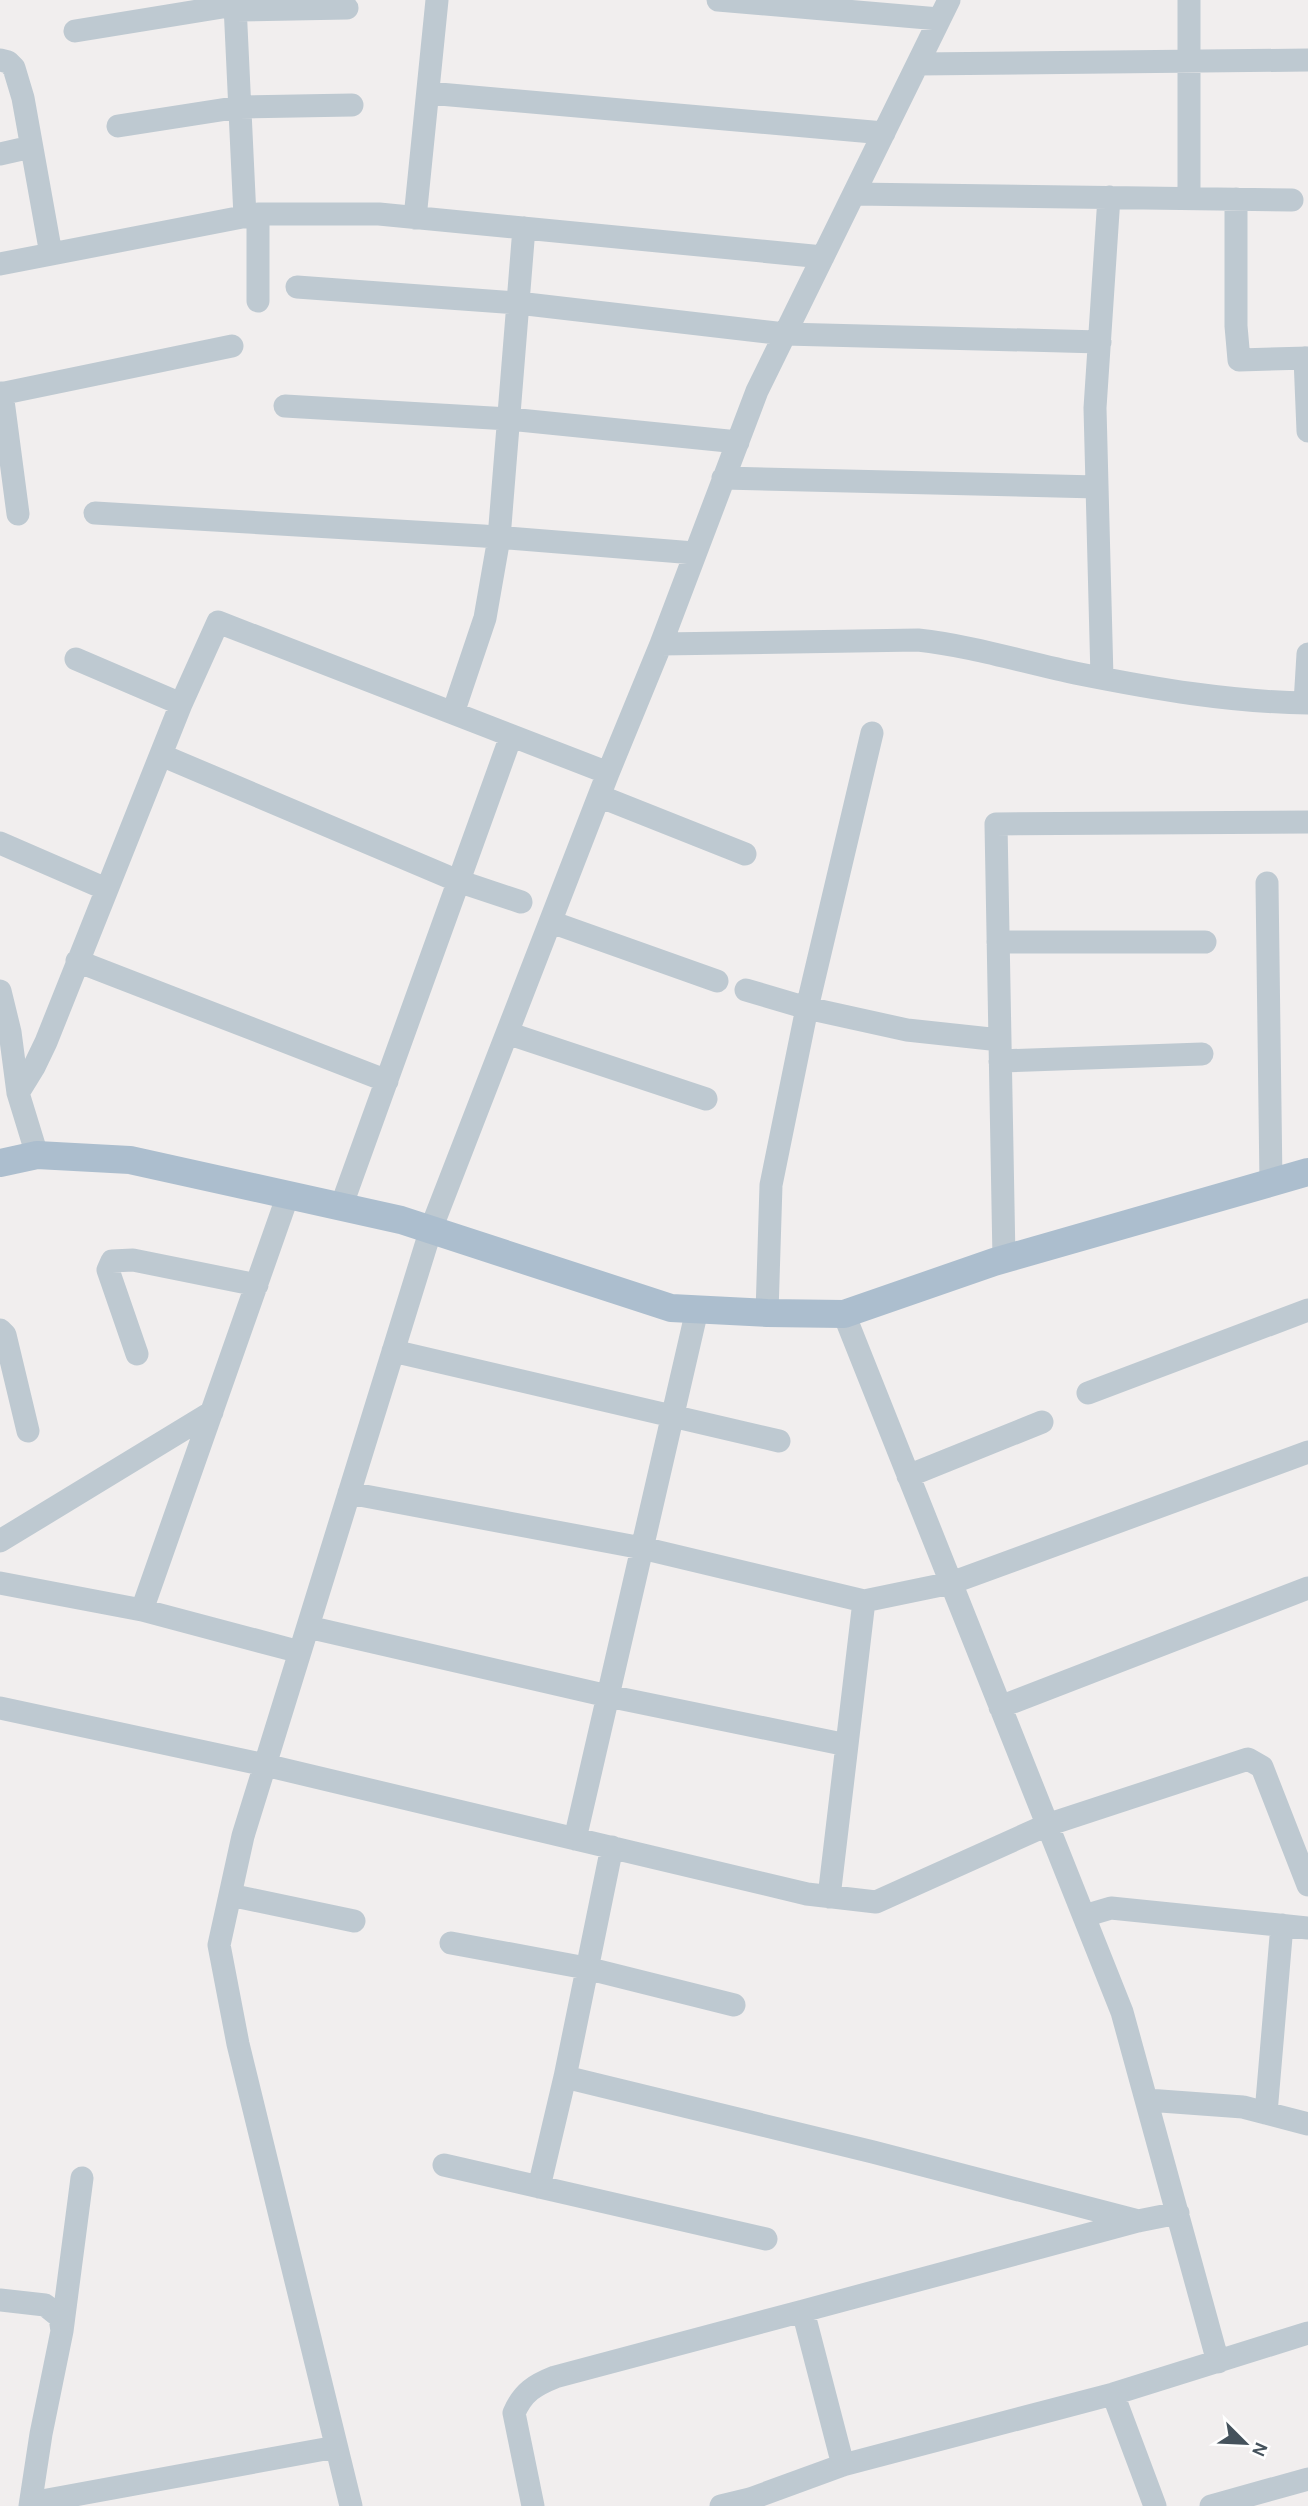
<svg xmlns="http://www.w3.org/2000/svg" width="1308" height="2506" font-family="Karla,sans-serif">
  <rect width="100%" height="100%" fill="#f1eeee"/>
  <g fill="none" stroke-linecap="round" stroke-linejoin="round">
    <!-- minor -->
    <path stroke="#bec9d1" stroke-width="23" d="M718,0L939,19
      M236,10L347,8
      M75,31L235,5L245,217
      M0,60L8,62L14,68L23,98L51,254
      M918,64L1308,60
      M428,93L884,133
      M118,126L240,107L352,105
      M0,154L31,147
      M854,194L1292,200
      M1189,198V0
      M1236,199V326L1239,360L1308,358
      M258,214V301
      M415,218L437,0
      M0,264L258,214H379L823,257
      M297,287L518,303L785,334L1100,342
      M1305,358L1308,431
      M2,393L18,514
      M0,394L232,346
      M285,406L509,419L738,442
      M723,478L1097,487
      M95,513L483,536L694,553
      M661,644L918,640C973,646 1026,663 1080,674C1155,689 1231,702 1308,703
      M76,659L181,704
      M1102,678L1095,408L1109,197
      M1305,703L1308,654
      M453,713L485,618L499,538L524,228
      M161,755L458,881L521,902
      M599,796L745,854
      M0,843L106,889
      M1267,883L1271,1183
      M551,922L717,981
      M998,942H1205
      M77,961L387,1081
      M746,990L807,1008L872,733
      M0,991L10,1032L18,1093L37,1155
      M507,1033L706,1099
      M1000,1061L1202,1054
      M18,1093L34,1067L46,1042L181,704L218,622L608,773
      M341,1207L511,736
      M1004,1259L996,824L1308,822
      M767,1313L771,1185L807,1008L907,1030L1000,1040
      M844,1314L1122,2012L1218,2362
      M0,1330L5,1335L28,1431
      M393,1351L779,1441
      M137,1354L108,1270L112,1261L133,1260L257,1285
      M1088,1393L1308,1310
      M908,1476L1042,1422
      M349,1493L642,1548L864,1601
      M0,1541L212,1412
      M0,1583L142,1610L300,1652
      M142,1610L288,1195
      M308,1627L608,1696L847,1745
      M1000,1707L1308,1588
      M0,1708L265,1765L807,1894L876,1902L1047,1825L1248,1759L1262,1767L1308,1885
      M575,1839L697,1310
      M230,1895L354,1921
      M829,1897L864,1601L951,1583L1308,1452
      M1084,1916L1111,1908L1308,1928
      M451,1943L586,1968L734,2005
      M565,2077L873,2152L1138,2221
      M1147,2100L1243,2107L1308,2124
      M1266,2113L1282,1925
      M444,2165L766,2239
      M539,2187L565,2077L612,1847
      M0,2300L45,2305L60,2317L62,2331L41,2434L30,2506
      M62,2331L82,2178
      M1113,2394L1155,2506
      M843,2465L803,2311L1138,2221L1178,2213
      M31,2503L336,2447
      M351,2506L238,2044L219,1945L243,1836L431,1229L608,773L661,644L757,391L949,0
      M533,2506L514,2413C523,2392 535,2385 555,2377L803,2311
      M721,2506L750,2499L843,2465L1113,2394L1308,2333
      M1211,2506L1308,2479"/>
    <!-- major -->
    <path stroke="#acbece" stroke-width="28" d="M0,1163L37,1155L130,1160L401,1220L671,1308L767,1313L844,1314L994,1262L1308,1172"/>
  </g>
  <!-- north arrow -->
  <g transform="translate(1245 2443) rotate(114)" stroke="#ffffff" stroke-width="5" paint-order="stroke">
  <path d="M0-5L12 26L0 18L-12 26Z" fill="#45525c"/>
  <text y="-10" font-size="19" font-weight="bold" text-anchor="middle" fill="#45525c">N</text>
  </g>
</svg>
